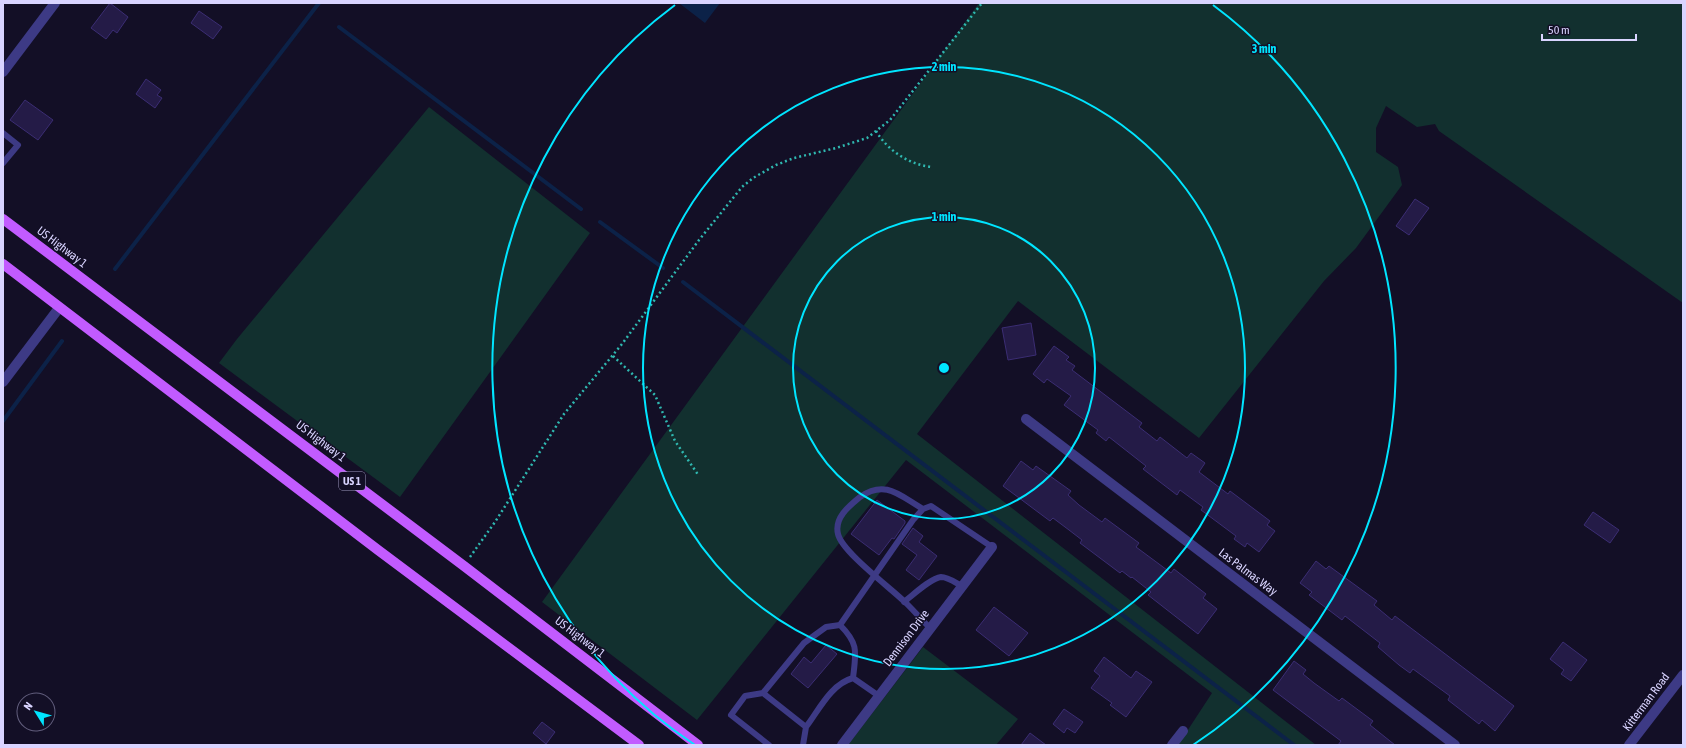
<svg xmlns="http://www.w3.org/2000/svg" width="1686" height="748" font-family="'Asap Condensed',sans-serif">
  <rect width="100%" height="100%" fill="#130f26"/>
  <!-- green -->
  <path fill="#12302f" d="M979,3H1683V303L1439,131L1435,124L1417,127L1386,106L1376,128V152L1398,167L1402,185L1356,248L1324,281L1199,438L1018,301L917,434L1316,745H1178L1212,693L906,460L697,720L542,602Z
    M429,107L590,233L400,497L219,363L237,339Z
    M923,647L1018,719L996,745H848Z"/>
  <!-- water -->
  <path fill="#0c2248" d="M679,3H720L705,23Z"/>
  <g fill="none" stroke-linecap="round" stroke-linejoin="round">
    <!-- stream -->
    <path stroke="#0c2248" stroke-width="4" d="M339,27L581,209
      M600,222L663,268
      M115,269L319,3
      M683,282L1294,745
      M3,421L62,341"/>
  </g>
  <!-- building -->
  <path fill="#241b47" stroke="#3b2d73" d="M110,3L128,17L117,33L113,30L106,39L91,28Z
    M199,11L222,27L213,39L191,23Z
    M146,79L161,90L157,95L162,98L155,108L136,94Z
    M25,100L53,120L38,140L10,120Z
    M1415,199L1429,208L1409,235L1396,226Z
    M1031,323L1036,355L1008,360L1002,328Z
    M1054,346L1069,357L1066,360L1075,366L1072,370L1142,423L1139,427L1157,441L1160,437L1187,458L1191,453L1205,463L1199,472L1228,494L1230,491L1270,521L1267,525L1275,531L1259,552L1247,543L1245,547L1234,539L1236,536L1201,510L1203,507L1180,490L1177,495L1143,469L1146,466L1109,437L1106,441L1096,433L1098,430L1064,405L1071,396L1047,379L1044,383L1033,374Z
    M1021,461L1033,470L1036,466L1071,491L1068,495L1079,505L1102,522L1105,518L1139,543L1136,547L1159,564L1171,573L1174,569L1206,594L1203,598L1217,609L1198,634L1148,595L1151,592L1132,577L1131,578L1122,571L1120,573L1080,543L1082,540L1069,530L1053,518L1050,521L1003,486Z
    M877,500L905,521V523L894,539L892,538L879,555L851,534Z
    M1593,512L1619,530L1610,543L1584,525Z
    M913,528L923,536L919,542L937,556L919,580L906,570L917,555L902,544Z
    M1316,561L1326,569L1329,566L1377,601L1374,605L1392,620L1395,616L1514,706L1495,731L1482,720L1479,724L1448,700L1450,696L1413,669L1410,673L1399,665L1378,647L1380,643L1345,616L1342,620L1309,595L1312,592L1300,583Z
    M994,607L1028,633L1009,656L976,630Z
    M1563,642L1587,660L1571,681L1561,674L1564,670L1550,659Z
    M826,645L837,654L808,688L791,674L804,657L811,663Z
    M1104,657L1131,678L1136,671L1152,682L1126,717L1110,705L1112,703L1091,688L1100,676L1094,671Z
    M1294,661L1306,670L1303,674L1314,683L1339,701L1342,698L1373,721L1370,725L1395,745H1338L1341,741L1273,690Z
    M1064,709L1083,722L1075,733L1067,728L1064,733L1053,724Z
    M542,722L555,732L546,744L533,733Z
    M1030,733L1046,745H1021Z"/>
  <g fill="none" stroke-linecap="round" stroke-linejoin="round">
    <!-- path -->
    <path stroke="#2fb8b0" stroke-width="2.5" stroke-dasharray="2 3" stroke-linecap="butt" d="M876,131C888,151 910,165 932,167
      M613,356L655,395L675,441L699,476
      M470,557L495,522L564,414L622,344L699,240L742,187L753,178L776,165L794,158L836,148L867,138L890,120L982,3"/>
    <!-- service -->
    <path stroke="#3d3a85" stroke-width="6" d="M3,133L18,145L3,163
      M923,509C900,496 886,479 860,497C849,506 834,518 838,534C842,552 892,589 907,604C915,612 922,620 930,628
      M904,602C913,595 931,578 941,577C948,577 956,583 962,586
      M840,625C859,644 856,652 853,678
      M763,693L745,696L731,715L769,745
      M806,727C819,710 831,684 853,678L879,696
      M803,745L806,727L763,693L804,643L826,627L840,625L913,520L923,509L931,506L992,547"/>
    <!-- minor -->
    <path stroke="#3d3a85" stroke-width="10" d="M3,382L59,308
      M1026,419L1455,745
      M842,745L992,547
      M1172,745L1183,731"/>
    <!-- tertiary -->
    <path stroke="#3d3a85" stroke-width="10" d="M3,72L55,3
      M1629,745L1683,675"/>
    <!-- primary -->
    <path stroke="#c25bff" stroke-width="10" d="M3,219L464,566L698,745
      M3,264L378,550L639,745"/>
  </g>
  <!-- distance rings -->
  <g fill="none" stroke="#00e5ff" stroke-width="2">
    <circle cx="944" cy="368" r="151"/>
    <circle cx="944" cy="368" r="301"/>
    <path d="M695 745A452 452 0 0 1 675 5M1213 5A452 452 0 0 1 1193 745"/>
  </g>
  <g text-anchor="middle" stroke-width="3" stroke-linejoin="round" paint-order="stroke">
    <!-- shield labels -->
    <rect fill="#130f26" stroke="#9e99be" stroke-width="1" x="339" y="472" width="26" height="18" rx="3"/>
    <g font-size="11" font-weight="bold" fill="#d9d4ff">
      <text x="352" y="485">US 1</text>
    </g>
    <!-- street labels -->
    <g font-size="12" fill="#d9d4ff" stroke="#130f26">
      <text transform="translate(62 247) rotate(37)" y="4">US Highway 1</text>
      <text transform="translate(321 441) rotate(37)" y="4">US Highway 1</text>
      <text transform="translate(1248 572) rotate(37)" y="4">Las Palmas Way</text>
      <text transform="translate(580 637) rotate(37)" y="4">US Highway 1</text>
      <text transform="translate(906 638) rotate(-53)" y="4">Dennison Drive</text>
      <text transform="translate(1646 702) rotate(-53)" y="4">Kitterman Road</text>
    </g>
  </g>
  <circle cx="944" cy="368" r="6" fill="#00e5ff" stroke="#130f26" stroke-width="2"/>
  <g font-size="12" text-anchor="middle" font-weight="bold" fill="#00e5ff" stroke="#130f26" stroke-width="3" stroke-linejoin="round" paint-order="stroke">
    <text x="1264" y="53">3 min</text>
    <text x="944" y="71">2 min</text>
    <text x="944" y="221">1 min</text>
  </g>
  <!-- border -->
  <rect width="1686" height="748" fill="none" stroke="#d9d4ff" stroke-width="8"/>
  <!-- north arrow -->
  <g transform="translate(36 712) rotate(307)"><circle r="19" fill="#130f26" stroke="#625e7d"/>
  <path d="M0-3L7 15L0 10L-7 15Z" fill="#00e5ff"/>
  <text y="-6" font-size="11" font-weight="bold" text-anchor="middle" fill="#d9d4ff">N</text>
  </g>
  <!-- scale -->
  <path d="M1542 34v6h94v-6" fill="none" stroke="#d9d4ff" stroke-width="2"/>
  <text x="1548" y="34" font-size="12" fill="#d9d4ff" stroke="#130f26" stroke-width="3" paint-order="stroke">50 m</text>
</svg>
